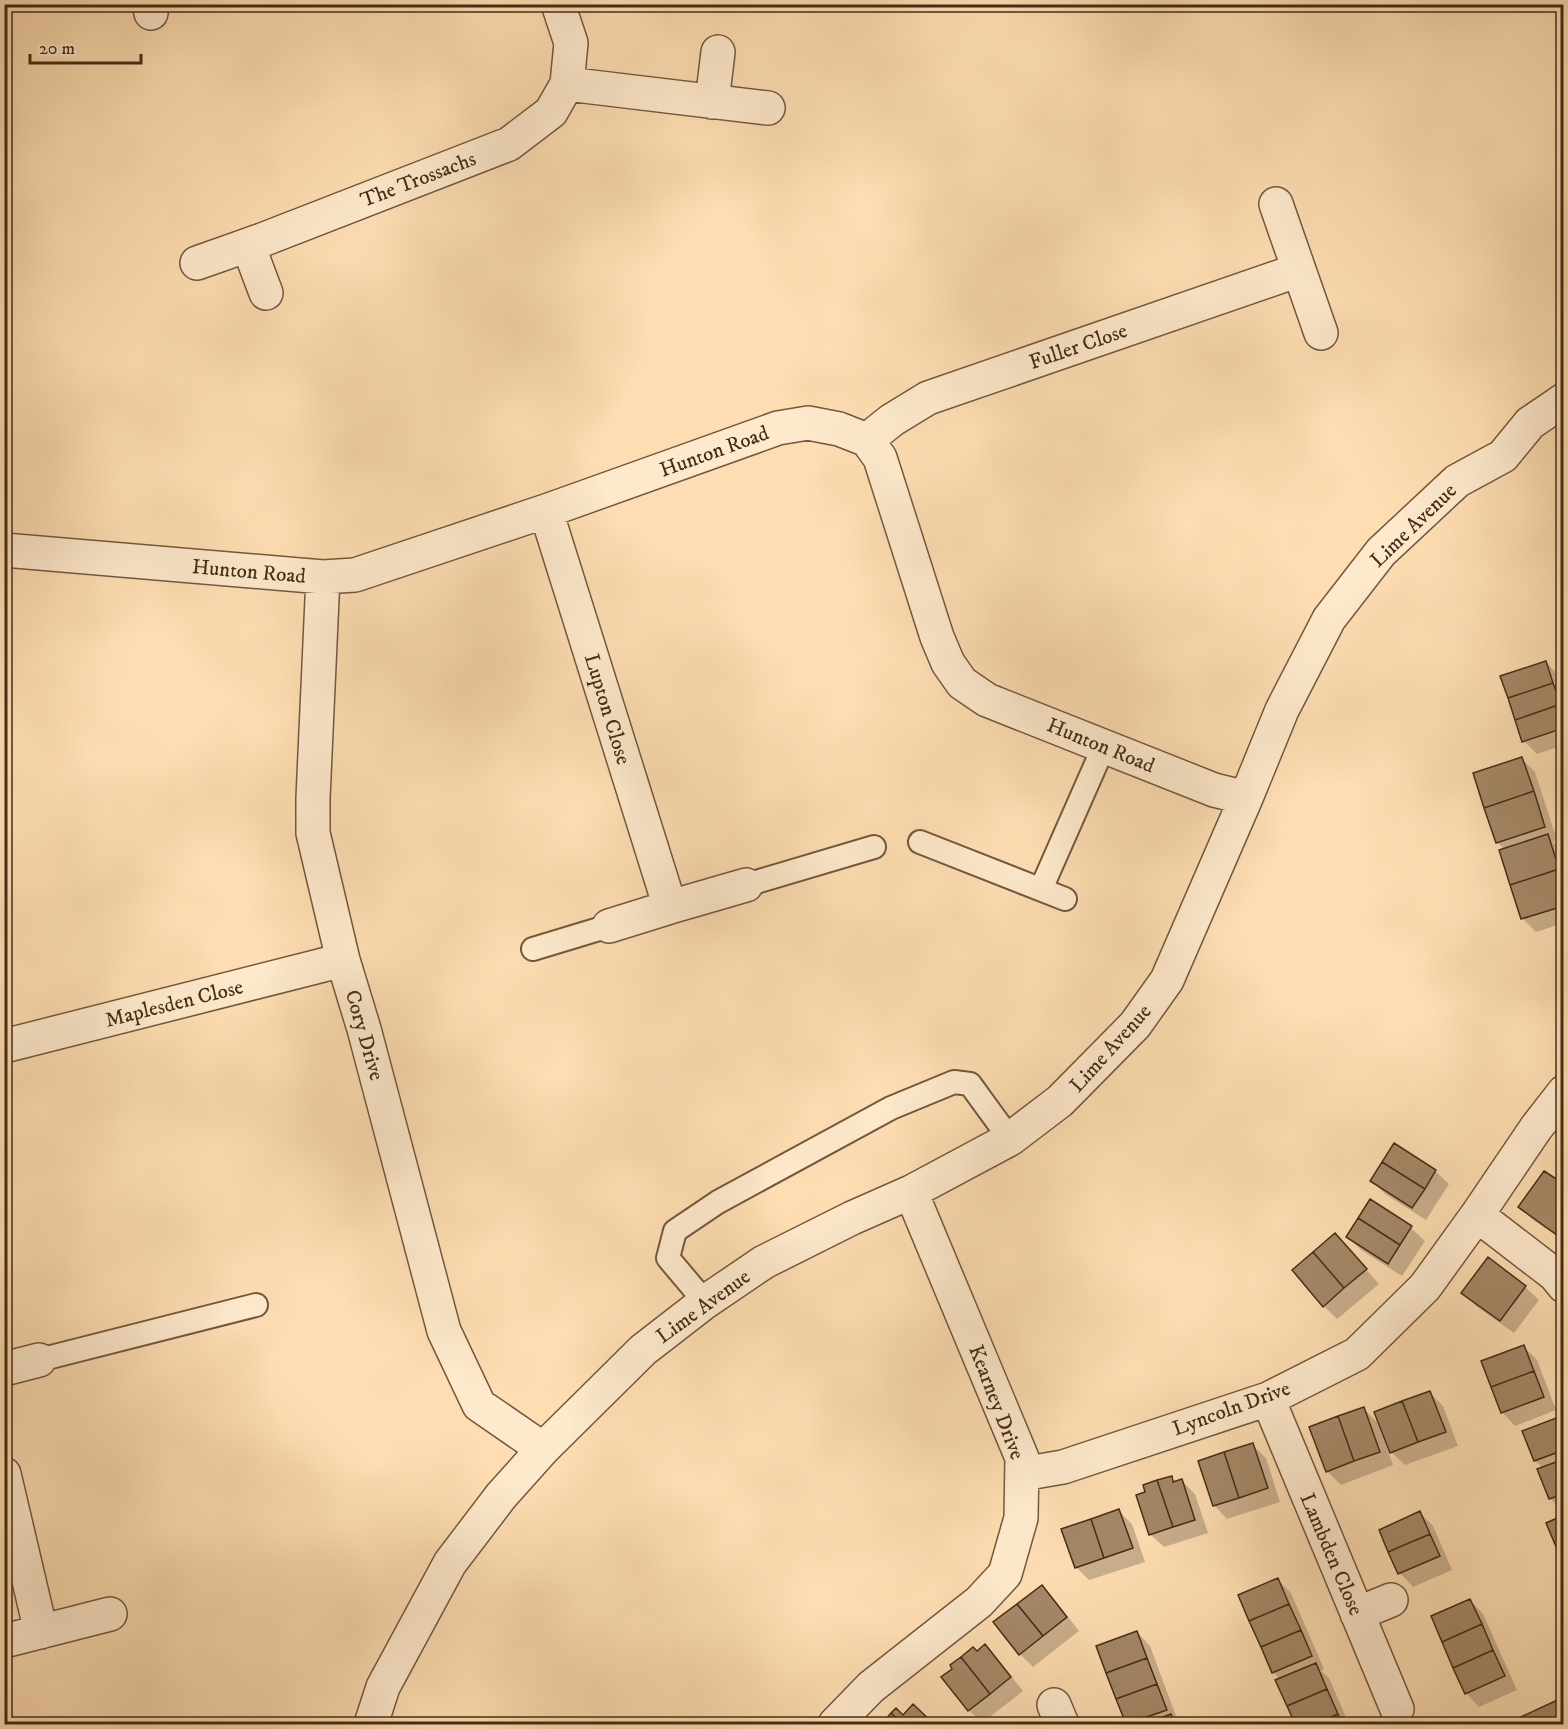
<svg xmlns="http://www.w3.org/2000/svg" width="1568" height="1729" font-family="'IM FELL DW Pica',serif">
  <rect width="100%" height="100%" fill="#fdddb1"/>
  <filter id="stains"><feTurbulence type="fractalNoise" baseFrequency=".00333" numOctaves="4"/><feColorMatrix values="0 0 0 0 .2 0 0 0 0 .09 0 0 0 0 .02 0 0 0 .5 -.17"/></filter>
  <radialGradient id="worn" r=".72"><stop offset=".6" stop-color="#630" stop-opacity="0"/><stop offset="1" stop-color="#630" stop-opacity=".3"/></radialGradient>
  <!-- shadow -->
  <path fill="#0003" d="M1546,662L1559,676L1564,689V745L1537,754L1524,741Z
    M1522,759L1535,772L1557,840L1553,842L1561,849L1564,858V923L1536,932L1523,919L1500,851L1504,849L1497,842Z
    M1394,1145L1435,1171L1449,1184L1426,1220L1385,1194L1372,1181Z
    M1564,1186V1241L1533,1220L1520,1207Z
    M1370,1201L1411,1228L1425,1241L1402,1276L1361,1250L1348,1237Z
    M1335,1235L1379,1284L1337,1319L1324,1306Z
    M1488,1259L1525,1287L1539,1300L1514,1333L1476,1306L1463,1292Z
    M1524,1347L1537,1360L1556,1410L1515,1426L1502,1412Z
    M1430,1393L1443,1406L1458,1446L1405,1465L1391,1452Z
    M1363,1408L1377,1422L1393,1465L1341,1485L1327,1471Z
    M1564,1417V1512H1563L1550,1498L1543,1468L1535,1461L1524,1432Z
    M1252,1445L1266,1458L1280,1502L1227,1519L1214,1505Z
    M1171,1477L1177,1483L1182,1481L1195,1494L1208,1533L1164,1547L1150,1534L1147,1493Z
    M1119,1511L1132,1524L1145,1562L1089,1580L1076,1567Z
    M1420,1513L1433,1526L1452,1570L1413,1587L1400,1573L1381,1531Z
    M1278,1580L1291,1593L1324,1669L1321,1671L1329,1678L1349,1724H1296L1277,1681L1280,1679L1273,1672Z
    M1041,1587L1055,1600L1079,1631L1033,1667L1020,1654Z
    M1470,1600L1483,1614L1517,1690L1479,1707L1466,1693Z
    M1137,1632L1150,1646L1179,1724H1127L1098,1647Z
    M985,1646L998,1660L1023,1691L982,1723L969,1710L977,1653Z
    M1564,1699V1724H1516L1514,1721Z
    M913,1706L931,1724H893L888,1719L903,1717Z"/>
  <!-- building -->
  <path fill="#a48867" stroke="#442c17" stroke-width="1.5" d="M1546,661L1553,683L1508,698L1500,676Z
    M1553,683L1561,704L1515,720L1508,698Z
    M1561,704L1564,714V728L1522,742L1515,720Z
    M1522,757L1534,791L1484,808L1473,773Z
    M1534,791L1545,827L1496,843L1484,808Z
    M1548,834L1559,869L1510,885L1499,850Z
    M1559,869L1564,881V906L1521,919L1510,885Z
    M1394,1143L1436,1170L1425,1189L1382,1162Z
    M1382,1162L1425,1189L1412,1208L1370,1181Z
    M1544,1171L1564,1184V1226L1557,1235L1518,1207Z
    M1370,1199L1412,1226L1400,1245L1358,1218Z
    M1358,1218L1400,1245L1388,1264L1346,1237Z
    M1335,1233L1367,1269L1344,1288L1313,1252Z
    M1313,1252L1344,1288L1323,1307L1292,1270Z
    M1488,1257L1526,1286L1500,1321L1461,1293Z
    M1524,1345L1534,1371L1491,1387L1481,1361Z
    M1534,1371L1544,1397L1501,1413L1491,1387Z
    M1430,1391L1446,1432L1418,1442L1402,1401Z
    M1402,1401L1418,1442L1390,1453L1374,1412Z
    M1364,1407L1380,1452L1354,1461L1338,1416Z
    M1564,1415V1450L1534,1461L1522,1431Z
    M1338,1416L1354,1461L1326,1472L1309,1427Z
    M1253,1443L1268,1488L1239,1498L1224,1452Z
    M1224,1452L1239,1498L1213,1506L1198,1461Z
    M1564,1459V1494L1549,1499L1537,1469Z
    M1172,1476L1173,1482L1182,1479L1195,1520L1173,1527L1157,1480Z
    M1157,1480L1173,1527L1149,1535L1136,1495L1145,1492L1143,1485Z
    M1119,1509L1133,1548L1104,1558L1091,1519Z
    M1420,1511L1430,1534L1388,1552L1379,1530Z
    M1564,1515V1546L1557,1549L1546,1523Z
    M1091,1519L1104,1558L1075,1568L1061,1529Z
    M1430,1534L1440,1556L1398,1574L1388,1552Z
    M1564,1546V1565L1557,1549Z
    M1278,1578L1289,1604L1249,1621L1238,1595Z
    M1042,1585L1067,1617L1043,1636L1017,1604Z
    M1470,1599L1482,1624L1442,1642L1431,1616Z
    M1017,1604L1043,1636L1019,1655L993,1622Z
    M1289,1604L1301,1630L1261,1647L1249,1621Z
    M1482,1624L1493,1650L1453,1668L1442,1642Z
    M1301,1630L1312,1656L1272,1673L1261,1647Z
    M1137,1631L1147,1658L1106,1673L1096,1646Z
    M985,1644L1011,1677L990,1694L961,1657L973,1647L977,1651Z
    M1493,1650L1505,1676L1465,1694L1453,1668Z
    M961,1657L990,1694L968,1711L941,1677L952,1669L950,1665Z
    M1147,1658L1157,1684L1116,1699L1106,1673Z
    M1316,1663L1327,1689L1287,1706L1275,1680Z
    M1157,1684L1167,1710L1126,1724L1116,1699Z
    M1327,1689L1338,1714L1315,1724H1295L1287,1706Z
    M1564,1697V1724H1514L1512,1721Z
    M913,1704L934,1724H903L891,1713L896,1708L903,1715Z
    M891,1713L903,1724H891L886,1719Z
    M1171,1714L1175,1724H1144Z
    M1338,1714L1342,1724H1315Z"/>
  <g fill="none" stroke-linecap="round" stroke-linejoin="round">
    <!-- lane casing -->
    <g stroke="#72583e" stroke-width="26">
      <path id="lane" d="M920,842L1065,899
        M746,885L874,847
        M1041,889L1104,746
        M533,949L609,926
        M705,1302L668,1258L675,1231L718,1202L891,1108L954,1082L970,1084L1010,1139
        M39,1360L256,1305"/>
    </g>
    <!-- street casing -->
    <g stroke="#72583e" stroke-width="36">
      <path id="street" d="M149,4L151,13
        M567,84L768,108
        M712,102L718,52
        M1276,204L1321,333
        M248,245L266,293
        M197,263L262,240L509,144L551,112L567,84L571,43L558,4
        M867,440L892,420L928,398L1299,270
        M546,511L670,907L746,885
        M4,550L323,577L355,575L546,511L778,428L808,423L839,429L867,440L880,458L937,637L948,663L962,683L987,700L1214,790L1246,798
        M323,577L313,798V833L343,960L364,1029L444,1331L479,1405L543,1449
        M609,926L670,907
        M4,1046L343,960
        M1477,1215L1555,1275L1564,1286
        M4,1369L39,1360
        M1268,1399L1397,1709
        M4,1474L41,1632
        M1022,1474L1063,1467L1268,1399L1357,1354L1425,1287L1477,1215L1536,1128L1564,1092
        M1357,1614L1391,1600
        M4,1641L110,1614
        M1054,1705L1062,1724
        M371,1724L383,1687L450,1563L501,1496L543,1449L643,1350L705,1302L764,1262L852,1218L911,1192L1010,1139L1060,1101L1135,1025L1167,980L1246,798L1282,710L1329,619L1381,552L1457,481L1503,456L1530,423L1564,400
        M835,1724L871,1687L979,1602L1005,1574L1021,1518L1022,1458L911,1192"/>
    </g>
    <!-- lane -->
    <use href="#lane" stroke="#fee9cc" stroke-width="22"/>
    <!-- street -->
    <use href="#street" stroke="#fee9cc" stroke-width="33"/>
  </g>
  <g text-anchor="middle" stroke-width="4.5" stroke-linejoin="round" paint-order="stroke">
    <!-- street labels -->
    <g font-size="21" fill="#442c17" stroke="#fee9cc">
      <text transform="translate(418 179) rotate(-21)" y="7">The Trossachs</text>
      <text transform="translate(1078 346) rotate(-19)" y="7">Fuller Close</text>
      <text transform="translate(714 451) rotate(-20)" y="7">Hunton Road</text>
      <text transform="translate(1413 525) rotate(-44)" y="7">Lime Avenue</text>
      <text transform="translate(249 571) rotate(5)" y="7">Hunton Road</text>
      <text transform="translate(608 709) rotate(73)" y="7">Lupton Close</text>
      <text transform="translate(1101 745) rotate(22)" y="7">Hunton Road</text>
      <text transform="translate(174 1003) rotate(-14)" y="7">Maplesden Close</text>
      <text transform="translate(365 1035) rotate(74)" y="7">Cory Drive</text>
      <text transform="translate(1110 1048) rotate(-48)" y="7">Lime Avenue</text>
      <text transform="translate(703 1306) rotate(-36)" y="7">Lime Avenue</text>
      <text transform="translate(997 1402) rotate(69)" y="7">Kearney Drive</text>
      <text transform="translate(1231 1408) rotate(-20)" y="7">Lyncoln Drive</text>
      <text transform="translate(1332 1554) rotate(67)" y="7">Lambden Close</text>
    </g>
  </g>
  <!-- margin -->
  <rect width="1568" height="1729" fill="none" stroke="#fdddb1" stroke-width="24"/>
  <rect x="6" y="6" width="1556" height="1717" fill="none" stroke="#442c17" stroke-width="3"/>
  <rect x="12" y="12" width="1544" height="1705" fill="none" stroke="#442c17" stroke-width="1.5"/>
  <!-- scale -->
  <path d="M30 54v9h111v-9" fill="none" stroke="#442c17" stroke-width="3"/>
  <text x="39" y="54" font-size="18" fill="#442c17" stroke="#fee9cc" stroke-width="4.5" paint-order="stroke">20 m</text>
  <rect width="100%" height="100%" filter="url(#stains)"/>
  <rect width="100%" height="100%" fill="url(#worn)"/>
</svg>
